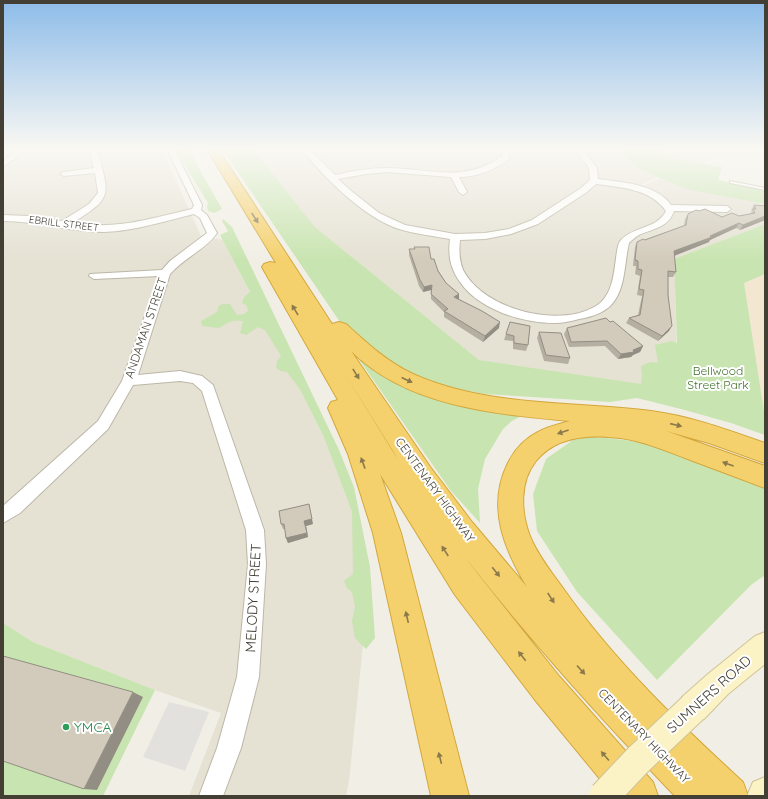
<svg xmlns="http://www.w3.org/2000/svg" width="768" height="799" font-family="Quicksand,sans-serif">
  <rect width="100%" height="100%" fill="#f1efe5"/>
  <!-- residential -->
  <path fill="#e5e1d3" d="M3,149H162L201,236L223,240L323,435L352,512L364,635L349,781L346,796H189L221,713L155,690L33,642L3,623Z
    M253,149H619L636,168L657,177L638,186L641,187L660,178L689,190L765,204V224L674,259L678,390L479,360L315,227Z"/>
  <!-- commercial -->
  <path fill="#f3e7d1" d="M765,274V418L744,283Z"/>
  <!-- industrial -->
  <path fill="#e3e0da" d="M658,149H765V157L723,150L702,163L670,158Z"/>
  <!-- green -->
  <path fill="#c8e4b0" d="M175,149H188L222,209L214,213L208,211L207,206L208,203Z
    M222,149H253L315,227L479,360L641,384L642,376L641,366L650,362L658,363L655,345L672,341L677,343L674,259L765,224V274L744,283L765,418V435L731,423L681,409L637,398L610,402L485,394L425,383L385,364L340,322Z
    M619,149H658L670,158L722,167L718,180L765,190V204L689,190L636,168Z
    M223,219L232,227L339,450L354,487L370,567L375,638L366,649L355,638L352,621L355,607L352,592L347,588L344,581L353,574L352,512L323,435L299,388L287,372L281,371L276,368L277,361L281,356L265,330L258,327L246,335L240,333L243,321C232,319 228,323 219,328L202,326L201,321L217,312L218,307L222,304H230L237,315L244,314L248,311L247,306L242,303L244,297L250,292L220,235L228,231L222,221Z
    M353,351L393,380L527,413L512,421L503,429L485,459L478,489L480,523L451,491Z
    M580,435L641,442L692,459L765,488V575L751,585L657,680L577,592L537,531L533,494L546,459Z
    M3,623L33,642L155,690L103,796H3Z"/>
  <!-- parking -->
  <path fill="#e2e1dd" d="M169,702L209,712L185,771L143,757Z"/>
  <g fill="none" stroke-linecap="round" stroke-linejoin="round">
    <!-- lane casing -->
    <g stroke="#bcb7a8" stroke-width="2">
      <path id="lane" d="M730,181L765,188V190L730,183Z"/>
    </g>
    <!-- street casing -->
    <g stroke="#bcb7a8" stroke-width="2">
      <path id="street" d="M19,149H27L3,167V161Z
        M93,149H100L98,153C110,197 112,198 72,223C116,230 149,219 192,209L194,205L167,149H174L202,205L201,210L207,215L217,233C205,250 184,258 170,274L138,375L180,371L202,376L213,385L264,530L266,564L259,677L241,748L223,796H199L217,748L237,677L248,564L246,530L202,391L193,383L180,381L133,385L108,429L20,513L3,523V506L98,421L122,381L159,276L94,279L89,276L90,274L162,270L170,261L207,233L200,218L194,214C165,221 134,231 104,232C70,232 37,221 3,221V215L28,216L62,221L89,204L98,193L95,173L64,176L60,174L64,172L94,168L90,153Z
        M301,149H309L335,175C352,171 369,168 386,168C429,168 464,184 502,156V149H510L509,159C494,170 478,177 459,177L467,192L463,195L459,192L451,177L387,172L366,174L338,179L350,190L379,213L405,225L455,234L485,233L509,229L532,220L581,188L590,180L589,168L575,149H582L597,168L598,179C621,182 657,184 671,205L727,206L731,209L727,212L674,211C668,228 654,228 639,235C635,237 632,240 629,243C624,263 626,288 612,304C604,313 591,317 579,319C572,321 563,323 555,323C523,323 479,310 460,282C450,268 448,255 450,239C434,236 415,234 399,229C363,217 325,178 301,149ZM596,184C620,187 651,189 666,211C657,229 634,226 621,240C618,243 618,247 617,251C614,270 614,295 596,306C558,329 483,309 463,270C459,260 459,250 460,240L485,239L511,234L538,224L587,192Z"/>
    </g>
    <!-- secondary casing -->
    <g stroke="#cfc497" stroke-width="2">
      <path id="secondary" d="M765,632V664L728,694L704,719L693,723L682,719L678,708L682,697L708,674L755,636Z
        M765,777V796H747L753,782Z"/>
    </g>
    <!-- highway casing -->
    <g stroke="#d3a73d" stroke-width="2">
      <path id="highway" d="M207,149H218L332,324L339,322L346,324C367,343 387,362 413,374C485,407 574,401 651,411C690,416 728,430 765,443V463L709,443L666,431L765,466V488C738,478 712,468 685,458C664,450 643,441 620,438C590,434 556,436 536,461C519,482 521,513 530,536C538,556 553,574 565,591C616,663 679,723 743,782L748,796H675C601,719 530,640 464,556L477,573L559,676L653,782L658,796H614L535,700L455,595L380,474L401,533L469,796H431L373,533L348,454L328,408L331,402L338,400L262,267L264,264L270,262L276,263ZM351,351C408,407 495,414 570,421C560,424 548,426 538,432C524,439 514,450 507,465C487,507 504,549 527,587L472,522L431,468ZM340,366L398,459L393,452Z"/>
    </g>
    <!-- lane -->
    <use href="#lane" fill="#fff" fill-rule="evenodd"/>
    <!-- street -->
    <use href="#street" fill="#fff" fill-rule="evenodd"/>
    <!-- secondary -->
    <use href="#secondary" fill="#fbf2c5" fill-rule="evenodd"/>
    <!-- highway -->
    <use href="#highway" fill="#f5d16d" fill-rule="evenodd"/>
    <!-- secondary-bridge casing -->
    <g stroke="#cfc497" stroke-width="32" stroke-linecap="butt">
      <path id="secondary-bridge" d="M604,796L638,760L693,708"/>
    </g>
    <!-- secondary-bridge -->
    <use href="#secondary-bridge" stroke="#fbf2c5" stroke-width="30"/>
  </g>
  <!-- wall -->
  <path fill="#b5afa1" d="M754,205L765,206V220L740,230L736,228L710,240L709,242L674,256L676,272L673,277H668L669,331L658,341L626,323L629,318L638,315L642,296L637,295L640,276L635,274L636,266H633L635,247L637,242L684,226L685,219L688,214L699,211L722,217L739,216L750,214L752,211L751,210Z
    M414,247L431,259L446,283L459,299L499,328L483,342L444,317V312L431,299V290L423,292L419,286L409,255V249H414Z
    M530,326L528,345L526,351L513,349V341L504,340L506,334Z
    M567,328L643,346L640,352L633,355L631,357L618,359L605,346L569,347L564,334Z
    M539,332L570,358L568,364L544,361L537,338Z
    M281,524H313L306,526L308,537L288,543L286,538L285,529H283Z"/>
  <!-- shaded-wall -->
  <path fill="#938e83" d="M765,216V220L740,230L743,225Z
    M739,223L736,228L710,240L709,242L671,257L674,251L710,236Z
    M432,285L431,290L423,292L424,287Z
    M459,294V300L454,297Z
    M500,322L499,328L483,342L485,336Z
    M672,326L669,331L658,341L662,336Z
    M643,346L640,352L633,355L631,357L618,359L621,354Z
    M309,504L313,524L306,526L308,537L288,543L286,538L304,521Z
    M133,692L143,697L97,790L84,789Z"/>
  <!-- building -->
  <path fill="#d2cbbb" stroke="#938e83" d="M754,205L765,206V216L743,225L739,223L710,236L712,237L674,251L676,272L668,271V295L672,326L662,336L629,318L640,315L644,290L639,289L642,270L638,269V261L635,260L637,242L643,239L645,240L686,225L688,214L696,210L699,211L705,209L722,217L732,213L739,216L755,213L753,209H756Z
    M414,247H429L431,259H434L438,271L446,283L459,294L454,297L482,311L500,322L485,336L444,311L448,309L431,294L432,285L424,287L420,280L409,249H415Z
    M606,318L610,322L613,321L643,346L633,350L634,352L621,354L607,341L571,342L567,328Z
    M510,322L530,326L528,345L514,343V336L506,334Z
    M539,332L561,333L570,358L546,355Z
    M309,504L312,519L304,521L307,533L286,538L284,524H281L279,511Z
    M3,656L133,692L84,789L3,761Z"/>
  <!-- one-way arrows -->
  <defs><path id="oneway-solid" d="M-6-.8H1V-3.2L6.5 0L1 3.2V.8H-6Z"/></defs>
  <g fill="#8a794b">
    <use href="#oneway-solid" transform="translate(255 218) rotate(57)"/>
    <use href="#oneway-solid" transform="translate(295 310) rotate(-121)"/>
    <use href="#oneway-solid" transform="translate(356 374) rotate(58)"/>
    <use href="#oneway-solid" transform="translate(407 380) rotate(25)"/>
    <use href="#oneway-solid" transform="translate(676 425) rotate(13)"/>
    <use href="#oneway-solid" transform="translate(563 432) rotate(161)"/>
    <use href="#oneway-solid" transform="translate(363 463) rotate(-110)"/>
    <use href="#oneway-solid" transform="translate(728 464) rotate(-160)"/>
    <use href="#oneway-solid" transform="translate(445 551) rotate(-123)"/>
    <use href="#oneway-solid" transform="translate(496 572) rotate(51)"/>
    <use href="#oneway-solid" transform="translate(551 598) rotate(57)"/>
    <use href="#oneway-solid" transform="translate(407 617) rotate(-103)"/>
    <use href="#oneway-solid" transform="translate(522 656) rotate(-128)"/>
    <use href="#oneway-solid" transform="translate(581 670) rotate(48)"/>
    <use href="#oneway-solid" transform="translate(605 756) rotate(-131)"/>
    <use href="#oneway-solid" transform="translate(440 758) rotate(-104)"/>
  </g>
  <!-- sky -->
  <linearGradient id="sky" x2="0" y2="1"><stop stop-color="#8dbce9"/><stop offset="0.57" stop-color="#f9f8f3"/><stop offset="1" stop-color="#f9f8f3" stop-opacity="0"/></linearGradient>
  <rect width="768" height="261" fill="url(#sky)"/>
  <!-- markers -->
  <circle fill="#2e9e5b" stroke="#fff" stroke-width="1.5" cx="66" cy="727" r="4"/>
  <g text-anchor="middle" stroke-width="4" stroke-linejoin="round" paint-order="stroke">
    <!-- far-street labels -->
    <g font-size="10" fill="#433f35" stroke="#fff">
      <text transform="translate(64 223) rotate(7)" y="4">EBRILL STREET</text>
    </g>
    <!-- street labels -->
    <g font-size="12" fill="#433f35" stroke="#fff">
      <text transform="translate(146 328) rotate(-71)" y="4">ANDAMAN STREET</text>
      <text transform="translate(435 490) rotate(54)" y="4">CENTENARY HIGHWAY</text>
      <text transform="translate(644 736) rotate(46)" y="4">CENTENARY HIGHWAY</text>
    </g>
    <!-- park labels -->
    <g font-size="12" fill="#41712c" stroke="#fff">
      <text x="718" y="375">Bellwood<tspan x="718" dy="14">Street Park</tspan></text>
    </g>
    <!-- near-street labels -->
    <g font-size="14" fill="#433f35" stroke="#fff">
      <text transform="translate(253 598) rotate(-87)" y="5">MELODY STREET</text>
      <text transform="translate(709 694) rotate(-42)" y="5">SUMNERS ROAD</text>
    </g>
    <!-- near-leisure labels -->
    <g font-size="14" fill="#27864d" stroke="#fff" text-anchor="start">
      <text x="74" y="732">YMCA</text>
    </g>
  </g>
  <!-- border -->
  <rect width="768" height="799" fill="none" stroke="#433f35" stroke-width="8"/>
</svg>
